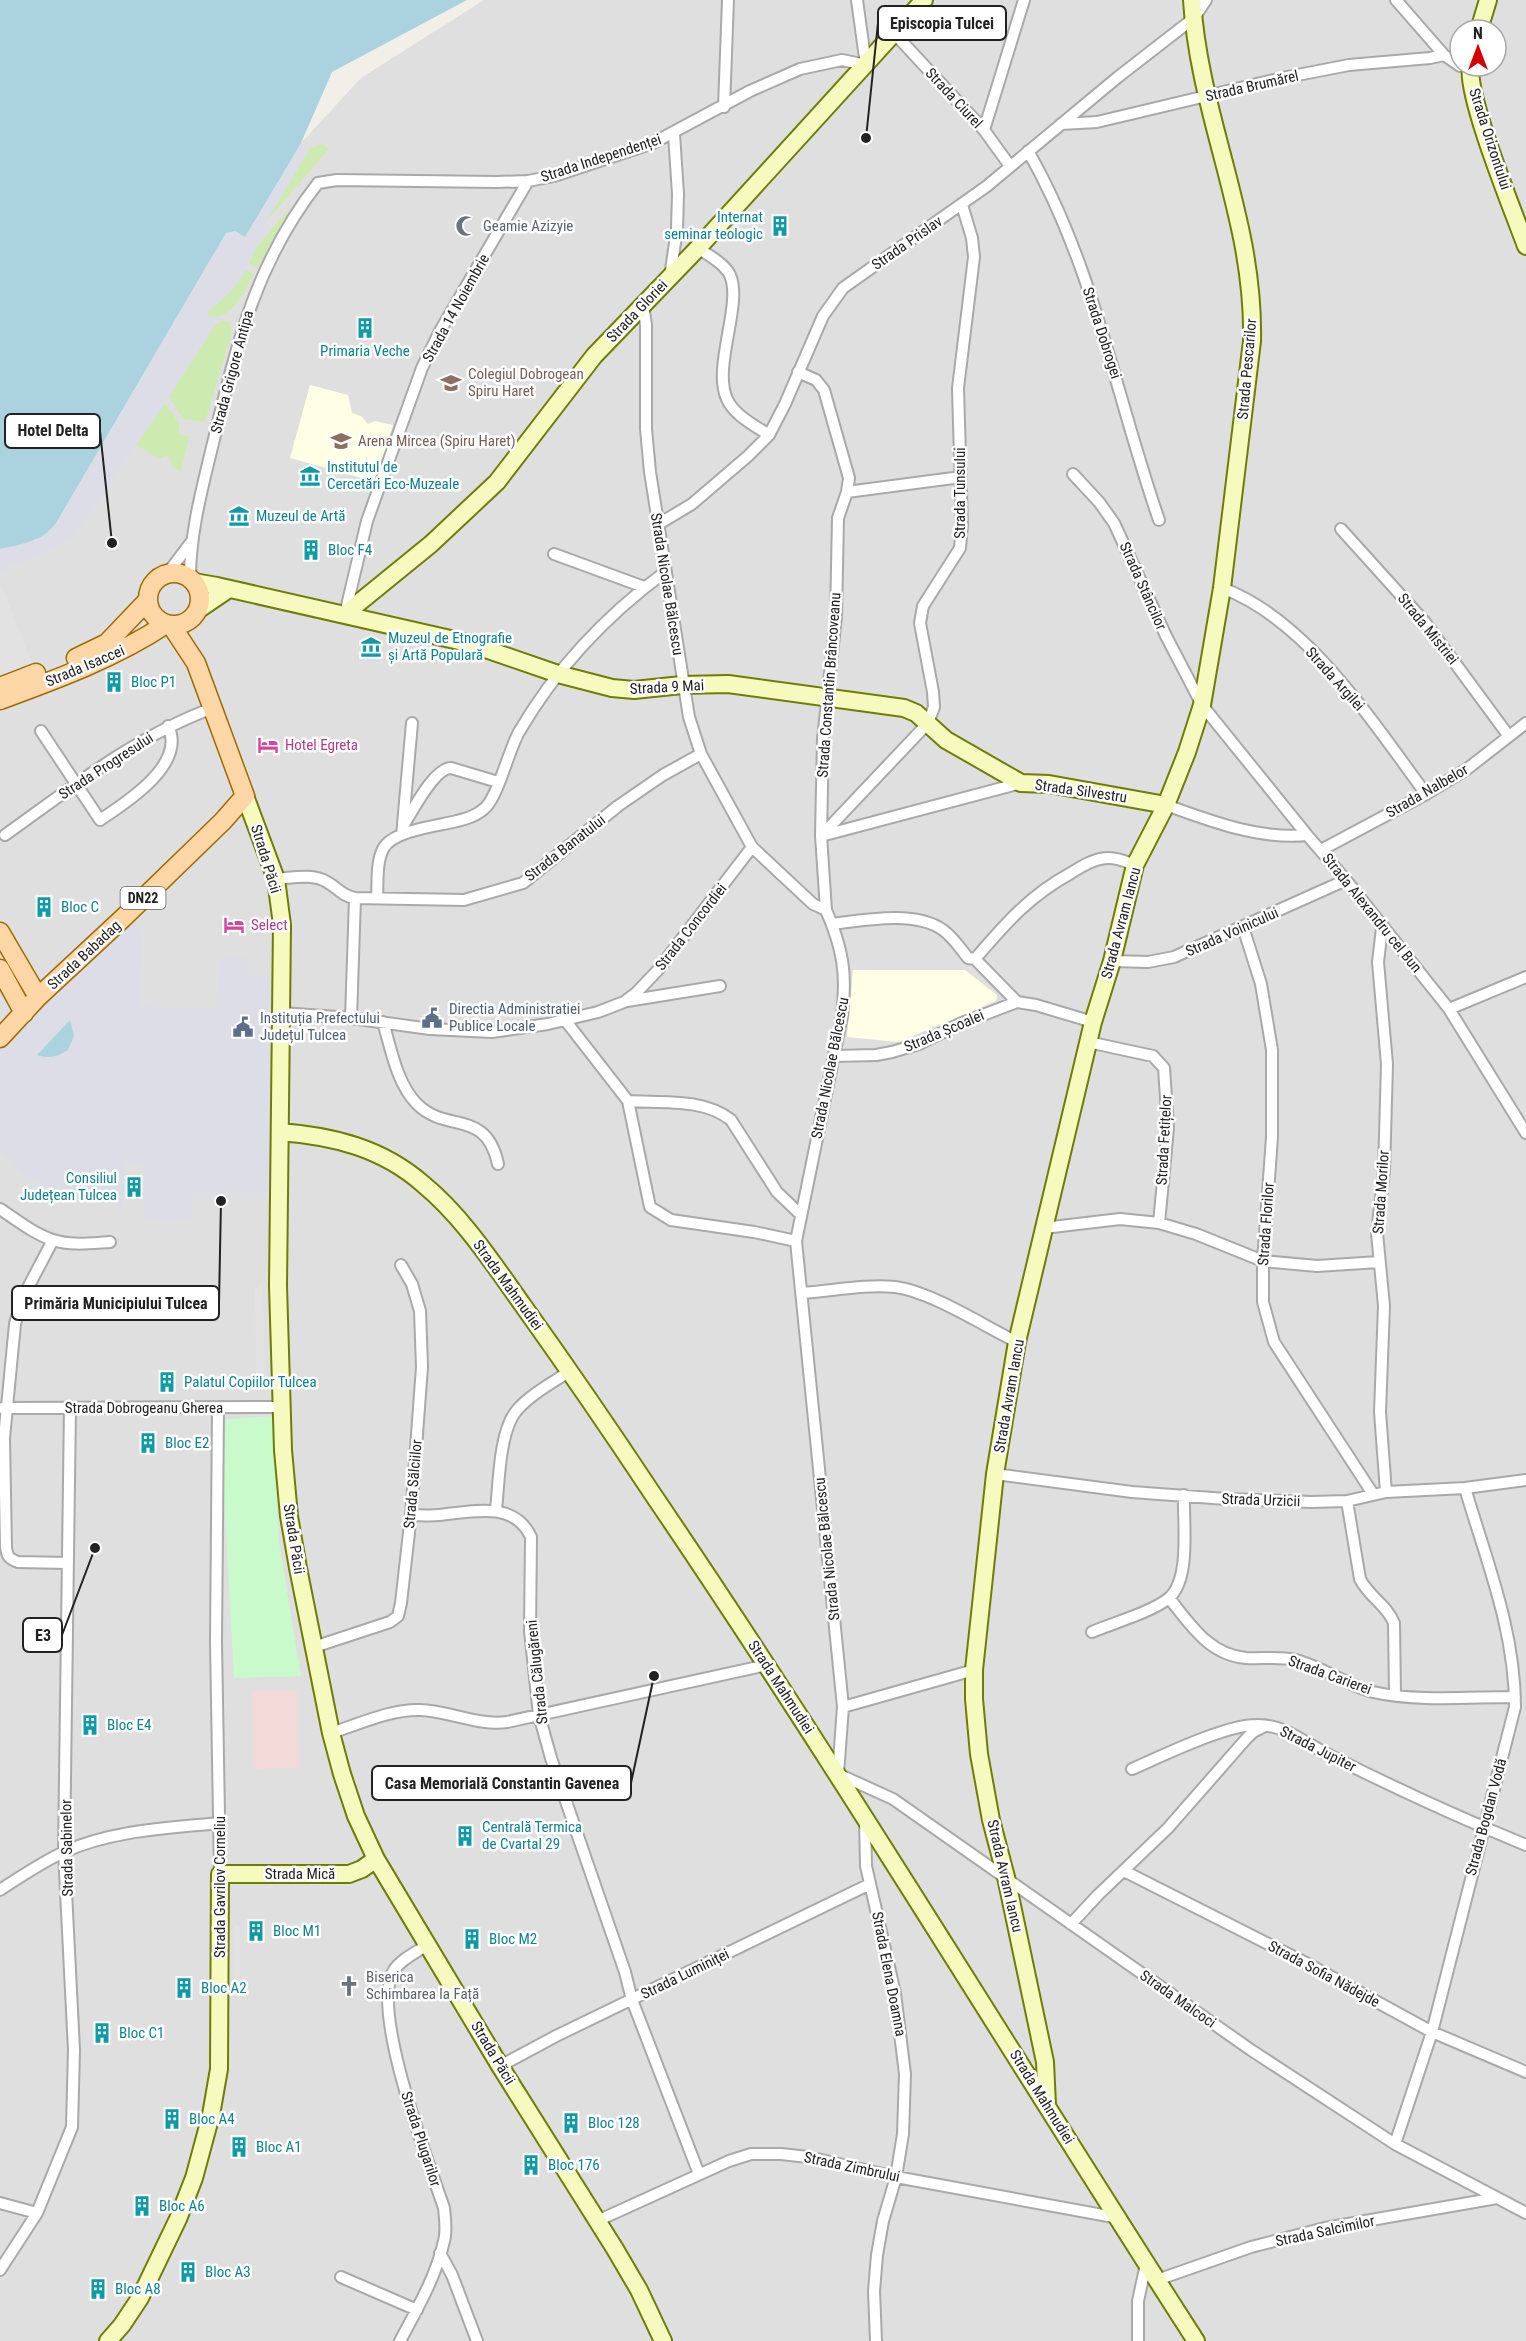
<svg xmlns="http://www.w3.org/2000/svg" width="1526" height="2341" font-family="'Roboto Condensed',sans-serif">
  <rect width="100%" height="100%" fill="#f2efe9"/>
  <!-- residential -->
  <path fill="#e0dfdf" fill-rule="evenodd" d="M484,0H1526V2341H0V549L36,540L245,236L301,143L361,78ZM1460,30H1496V66H1460Z"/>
  <!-- commercial -->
  <path fill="#f2dad9" d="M297,1690L299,1768L254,1769L252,1691Z"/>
  <!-- education -->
  <path fill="#ffffe5" d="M310,385L348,395L352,413L361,416L368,424L375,421L393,425L376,482L290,458Z
    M853,970H965L997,995L996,1001L898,1042L847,1037Z"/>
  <!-- grass -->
  <path fill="#cdebb0" d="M322,144L329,149L265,223L310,148Z
    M292,205L257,268L249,264L255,249Z
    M246,270L254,274C245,290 232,322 208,316V310L234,288Z
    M224,321L229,322L232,333L205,422L183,419L169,397L210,330L219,322Z
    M165,403L179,423V434L189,437L181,472L172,466L170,457L165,456L160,459L136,445Z"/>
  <!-- park -->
  <path fill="#c8facc" d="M272,1416L279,1542L301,1676L234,1678L220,1420Z"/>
  <!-- parking -->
  <path fill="#e2e2e2" d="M0,582L32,663L0,676Z
    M263,1283L265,1383H256L255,1289Z
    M252,1877L352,1880V1886L252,1883Z
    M235,1925L240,1927V1984H234Z"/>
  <!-- plaza -->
  <path fill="#dddde8" d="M301,143L310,148L265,223L271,228L255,249L240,280L224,298L207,312L208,316L213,317L215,325L165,403L76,534L69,541L0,572V549L36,540L56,523L226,233L235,231L245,236Z
    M122,919L143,931L140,1006L216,1009L219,958H249V975H282L279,1194L193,1192V1209L189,1221L143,1219L145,1163H124L122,1210L104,1195L70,1193L52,1188L22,1175L0,1151V1038Z"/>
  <!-- water -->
  <path fill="#aad3df" d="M0,0H467L332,72L301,143L245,237L235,231L226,233L56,523C42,542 22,544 0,549Z
    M70,1020L74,1036L68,1050C57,1057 49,1059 37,1055Z"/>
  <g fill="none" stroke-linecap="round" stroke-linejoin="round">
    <!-- street casing -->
    <g stroke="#a9a9a9" stroke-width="14">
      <path id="street" d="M1396,0L1444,55L1460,66
        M894,33L984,130L1010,166
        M724,107L728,0
        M1061,124L1097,122L1282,78L1349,65L1430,58L1444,55
        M984,130L1024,0
        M1028,151C1094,266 1116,397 1159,520
        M698,248C708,255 724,263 730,275C743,304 712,367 727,399C734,415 754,425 769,435
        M670,277L677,229L678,194L674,134
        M643,305L646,325V429L650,472L689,717L701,754L752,847L813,904L826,910C843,949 847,974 842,1016L796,1241L843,1707L838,1774L893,1799L1251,2050L1395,2144L1526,2213
        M798,372L816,380L824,390L849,478L847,492L838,518L836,617L823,739L821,836L826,910
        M1073,474L1099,502L1114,523L1166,636L1202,705L1307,835L1346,880L1449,1009L1526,1133
        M847,492L961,477
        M657,525L692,504L748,456L769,435L785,404L823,316L843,288L987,186L1118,77L1194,18L1206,0
        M1341,529L1424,621L1508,735
        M554,554L644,587
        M167,574L192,541
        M190,578C190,531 203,485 214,439C237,344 256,262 318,183L337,180L497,182L528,181L554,176L653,143L750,91L800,69L842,60L866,65L857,0
        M1222,588C1307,619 1374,724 1426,794
        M345,614L367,521L422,368L440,331L528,181
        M41,731L100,820C127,802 187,764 168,726
        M1166,805C1210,821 1260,840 1307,835
        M403,824L412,723
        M402,834L403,826C412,812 434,768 451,768L498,782
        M5,835C71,788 136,736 213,708
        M821,836L928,723L934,707L933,692L920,623L923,606L960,548L962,525L958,388L974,257L972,238L962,205
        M821,836L1021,783
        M1321,850L1426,794L1467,769L1526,723
        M276,879C291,878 313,873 327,882C338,888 342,896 355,898L464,900L523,883L618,806L663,775L701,754
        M377,898C378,882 376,863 383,849C392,831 435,826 453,822C466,819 477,816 486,807C499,793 508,752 519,732C555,670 607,615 665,572
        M832,924C864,920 916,910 943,930C953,937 960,948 968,958L975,959L1017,1002L1036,1005L1093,1022
        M1243,927L1261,984L1272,1050V1137L1263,1261V1302L1274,1342L1373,1494
        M1382,928L1378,962L1387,1064L1384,1171L1377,1233L1384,1306L1380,1412L1386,1492
        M975,959C1006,923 1029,896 1071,873C1082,866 1095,858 1109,858C1118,858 1127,862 1135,865
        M1112,961L1148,962L1174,957L1346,880
        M627,1001L720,986
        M1449,1009L1526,977
        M282,1013L351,1018L430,1029L492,1032L548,1024L598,1012L624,1002L636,993L658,970L752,847
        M351,1018L355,898
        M565,1020L628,1101L650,1207L671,1220L754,1232L796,1241
        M383,1022C391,1049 397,1084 417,1104C447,1134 486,1108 498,1164
        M1088,1042L1153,1056L1164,1068L1168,1128L1159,1223
        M834,1056L876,1055L892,1052L919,1044L962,1023L1017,1002
        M628,1101C661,1103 704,1098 731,1120L777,1192L801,1215
        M0,1209C17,1220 34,1234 53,1240C71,1246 92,1243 110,1242
        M1044,1228L1120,1219L1159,1223L1196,1234L1263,1261L1317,1266L1379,1262
        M53,1240L22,1299L15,1324L4,1438L6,1547C7,1556 9,1559 18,1562L68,1563
        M802,1293C832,1291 865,1284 895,1287C930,1291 984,1326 1017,1342
        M2,1408L281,1407
        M218,1408L216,1642L220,1874
        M995,1474L1132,1492L1226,1499L1311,1502L1347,1501L1386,1492L1465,1488L1526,1480
        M1347,1501L1360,1579C1369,1597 1387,1605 1394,1623L1395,1695
        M496,1510C499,1483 499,1431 517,1410C531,1394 552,1383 570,1371
        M411,1515C420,1515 430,1516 439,1515C472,1512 514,1500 531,1537L530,1631L539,1715L551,1758L625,1972L632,2000L699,2174
        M1169,1598C1190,1624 1209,1655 1246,1658C1263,1659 1279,1656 1296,1660C1323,1667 1346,1685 1373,1692C1416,1702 1470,1697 1515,1697
        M1092,1632C1113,1623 1152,1612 1169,1598C1191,1579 1183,1523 1184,1495
        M314,1647L390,1622L398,1616L401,1603L411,1515L422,1367L420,1311L412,1284L401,1265
        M843,1707L974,1670
        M331,1733C359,1724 391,1709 420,1710C450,1711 477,1726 507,1722L767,1665
        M1132,1769C1162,1756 1225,1725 1256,1725C1285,1724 1306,1744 1331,1756C1395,1788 1460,1818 1526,1845
        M865,1820L866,1866L895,1993L905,2074L903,2134L896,2177L883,2221L877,2255L874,2291L876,2341
        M1124,1871L1306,1963L1432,2032L1526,2072
        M0,1890C20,1877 42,1862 64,1852C112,1830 169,1828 220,1823
        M1071,1924L1098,1895L1168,1828L1246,1739L1253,1732L1265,1726
        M500,2066L556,2036L870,1884
        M1395,2144L1432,2032L1515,1707C1515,1630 1486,1560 1465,1488
        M0,2203L37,2213
        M597,2221L729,2161L751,2154H781L808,2157L896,2177L1119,2218
        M440,2253L452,2275L477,2341
        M0,2270L37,2213L72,2127L74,2050L64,1852L70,1407
        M341,2277L417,2310
        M1157,2280L1251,2247L1325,2228L1497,2198
        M400,2341C417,2309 436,2277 444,2241C447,2231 445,2219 444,2208C429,2163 369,2009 394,1970C401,1959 417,1952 427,1945
        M1138,2341V2301L1146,2264"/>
    </g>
    <!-- secondary casing -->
    <g stroke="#707d05" stroke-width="20">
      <path id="secondary" d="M1479,30L1488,0
        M1471,66C1465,94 1514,213 1526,246
        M194,582L217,586L468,643L558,674L612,688L634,690L682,685L728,684L904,708L916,713L946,740L1021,783L1049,784L1166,805
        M198,610L229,589
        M345,614L431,544L497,482L594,356L698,248L924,0
        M245,796L276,879L282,925L278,1286L283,1450L289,1516L298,1568L331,1733L342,1774L356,1816L376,1859L500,2066L615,2249L639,2290L663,2341
        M280,1132C333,1136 382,1148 423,1184C463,1217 492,1262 522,1304C567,1367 611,1431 654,1496C842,1773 1015,2060 1196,2341
        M1047,2105L1045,2062L1006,1877L991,1820L979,1754L974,1699V1670L995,1474L1017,1342L1093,1022L1112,961L1135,865L1166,805L1187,752L1202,705L1222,588L1252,341C1255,220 1199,117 1192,0
        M108,2341L122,2325L140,2298L178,2219L194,2178L211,2115L219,2069L220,1874H349L362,1869L376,1859"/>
    </g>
    <!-- primary casing -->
    <g stroke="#a06b00" stroke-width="21">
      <path id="primary" d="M148 599a26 26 0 1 1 52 0a26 26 0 1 1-52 0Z
        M76,658L107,643L148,600
        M0,687L36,673
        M0,700C57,679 115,658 166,624
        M0,932L38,997
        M0,969L24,1013
        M0,1038L38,997L122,919L223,821L245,796L196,663L171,625"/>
    </g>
    <!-- street -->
    <use href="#street" stroke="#fff" stroke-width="10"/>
    <!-- secondary -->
    <use href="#secondary" stroke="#f7fabf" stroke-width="16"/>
    <!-- primary -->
    <use href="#primary" stroke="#fcd6a4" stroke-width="18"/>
  </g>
  <!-- icons -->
  <defs>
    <g id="mosque-bare" transform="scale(1.62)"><path d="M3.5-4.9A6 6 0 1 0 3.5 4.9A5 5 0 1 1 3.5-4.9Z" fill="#6b7280" stroke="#fff" stroke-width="2.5" paint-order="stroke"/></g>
    <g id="building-bare" transform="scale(1.62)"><path d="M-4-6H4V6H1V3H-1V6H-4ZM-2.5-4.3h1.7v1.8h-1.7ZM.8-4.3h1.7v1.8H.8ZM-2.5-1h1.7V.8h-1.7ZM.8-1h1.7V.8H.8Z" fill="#0f9aa8" stroke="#fff" stroke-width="2.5" paint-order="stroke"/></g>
    <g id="school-bare" transform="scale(1.62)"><path d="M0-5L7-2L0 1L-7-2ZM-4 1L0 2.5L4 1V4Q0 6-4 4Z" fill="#8d6e63" stroke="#fff" stroke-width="2.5" paint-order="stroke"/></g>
    <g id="museum-bare" transform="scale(1.62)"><path d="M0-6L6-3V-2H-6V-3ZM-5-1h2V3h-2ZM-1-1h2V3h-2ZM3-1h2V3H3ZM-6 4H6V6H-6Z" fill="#0f9aa8" stroke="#fff" stroke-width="2.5" paint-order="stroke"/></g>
    <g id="hotel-bare" transform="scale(1.62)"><path d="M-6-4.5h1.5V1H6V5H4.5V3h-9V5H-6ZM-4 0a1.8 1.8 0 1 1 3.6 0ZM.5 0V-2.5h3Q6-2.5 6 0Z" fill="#d1479c" stroke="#fff" stroke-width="2.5" paint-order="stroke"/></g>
    <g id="civic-bare" transform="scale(1.62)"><path d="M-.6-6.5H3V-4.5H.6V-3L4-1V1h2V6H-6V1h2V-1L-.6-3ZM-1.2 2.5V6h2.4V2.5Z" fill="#5c6f8a" stroke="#fff" stroke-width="2.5" paint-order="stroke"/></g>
    <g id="church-bare" transform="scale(1.62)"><path d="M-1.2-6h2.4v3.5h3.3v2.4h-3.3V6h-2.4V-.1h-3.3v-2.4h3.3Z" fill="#6b7280" stroke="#fff" stroke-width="2.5" paint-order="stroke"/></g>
  </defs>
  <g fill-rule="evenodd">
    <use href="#mosque-bare" x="466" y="226"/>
    <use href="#building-bare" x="780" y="226"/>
    <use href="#building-bare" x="365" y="328"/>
    <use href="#school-bare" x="451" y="383"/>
    <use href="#school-bare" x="341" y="441"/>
    <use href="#museum-bare" x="310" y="476"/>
    <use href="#museum-bare" x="239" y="516"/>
    <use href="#building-bare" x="311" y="550"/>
    <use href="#museum-bare" x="371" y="647"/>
    <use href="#building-bare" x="114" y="682"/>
    <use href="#hotel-bare" x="268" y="745"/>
    <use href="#building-bare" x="44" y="907"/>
    <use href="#hotel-bare" x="234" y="925"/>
    <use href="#civic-bare" x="432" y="1018"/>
    <use href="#civic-bare" x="243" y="1027"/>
    <use href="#building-bare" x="134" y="1187"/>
    <use href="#building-bare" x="167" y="1382"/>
    <use href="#building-bare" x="148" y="1443"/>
    <use href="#building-bare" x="90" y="1725"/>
    <use href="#building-bare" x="465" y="1836"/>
    <use href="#building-bare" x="256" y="1931"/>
    <use href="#building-bare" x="472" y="1939"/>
    <use href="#church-bare" x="349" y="1986"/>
    <use href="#building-bare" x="184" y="1988"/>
    <use href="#building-bare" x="102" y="2033"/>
    <use href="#building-bare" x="172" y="2119"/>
    <use href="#building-bare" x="571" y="2123"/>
    <use href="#building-bare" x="239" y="2147"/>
    <use href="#building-bare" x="531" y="2165"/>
    <use href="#building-bare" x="142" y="2206"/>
    <use href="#building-bare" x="188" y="2272"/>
    <use href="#building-bare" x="98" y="2289"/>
  </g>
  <g text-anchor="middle" stroke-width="5" stroke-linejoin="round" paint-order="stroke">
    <!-- shield labels -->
    <rect fill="#fff" stroke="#646464" stroke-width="1.5" x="120.5" y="887" width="45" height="22" rx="4.5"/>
    <g font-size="14" font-weight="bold" fill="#222">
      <text x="143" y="903">DN22</text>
    </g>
    <!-- street labels -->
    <g font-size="15" fill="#222" stroke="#fff">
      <text transform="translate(1252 86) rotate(-13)" y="5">Strada Brumărel</text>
      <text transform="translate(954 98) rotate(47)" y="5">Strada Ciurel</text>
      <text transform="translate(1490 139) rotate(72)" y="5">Strada Orizontului</text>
      <text transform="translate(601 158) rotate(-18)" y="5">Strada Independenței</text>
      <text transform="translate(907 243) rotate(-35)" y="5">Strada Prislav</text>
      <text transform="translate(456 308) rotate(-61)" y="5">Strada 14 Noiembrie</text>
      <text transform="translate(637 311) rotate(-46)" y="5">Strada Gloriei</text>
      <text transform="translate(1102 333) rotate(72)" y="5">Strada Dobrogei</text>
      <text transform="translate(1247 369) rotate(-85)" y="5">Strada Pescarilor</text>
      <text transform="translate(232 372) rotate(-75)" y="5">Strada Grigore Antipa</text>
      <text transform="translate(960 493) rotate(-90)" y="5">Strada Tunsului</text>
      <text transform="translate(667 584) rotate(81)" y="5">Strada Nicolae Bălcescu</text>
      <text transform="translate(1143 586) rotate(66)" y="5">Strada Stâncilor</text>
      <text transform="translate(1428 629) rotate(51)" y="5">Strada Mistriei</text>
      <text transform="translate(85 666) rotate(-23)" y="5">Strada Isaccei</text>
      <text transform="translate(1335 679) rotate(48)" y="5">Strada Argilei</text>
      <text transform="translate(829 685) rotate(-86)" y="5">Strada Constantin Brâncoveanu</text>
      <text transform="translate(667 687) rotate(-3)" y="5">Strada 9 Mai</text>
      <text transform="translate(106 766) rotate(-33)" y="5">Strada Progresului</text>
      <text transform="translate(1081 791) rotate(8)" y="5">Strada Silvestru</text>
      <text transform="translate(1427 791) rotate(-30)" y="5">Strada Nalbelor</text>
      <text transform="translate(565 848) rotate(-38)" y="5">Strada Banatului</text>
      <text transform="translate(266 859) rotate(73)" y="5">Strada Păcii</text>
      <text transform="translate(1372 913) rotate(51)" y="5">Strada Alexandru cel Bun</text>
      <text transform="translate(1121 923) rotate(-75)" y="5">Strada Avram Iancu</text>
      <text transform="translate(691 927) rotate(-52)" y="5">Strada Concordiei</text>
      <text transform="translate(1232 932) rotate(-24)" y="5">Strada Voinicului</text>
      <text transform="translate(84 955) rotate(-43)" y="5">Strada Babadag</text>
      <text transform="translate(944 1031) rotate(-23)" y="5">Strada Școalei</text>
      <text transform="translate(830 1068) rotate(-79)" y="5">Strada Nicolae Bălcescu</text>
      <text transform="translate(1164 1140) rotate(-87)" y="5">Strada Fetițelor</text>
      <text transform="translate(1381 1192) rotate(-86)" y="5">Strada Morilor</text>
      <text transform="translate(1266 1224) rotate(-86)" y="5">Strada Florilor</text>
      <text transform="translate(508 1285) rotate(54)" y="5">Strada Mahmudiei</text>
      <text transform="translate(1009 1396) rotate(-80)" y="5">Strada Avram Iancu</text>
      <text x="144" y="1413">Strada Dobrogeanu Gherea</text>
      <text transform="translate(413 1484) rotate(-85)" y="5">Strada Sălciilor</text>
      <text transform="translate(1261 1500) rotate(2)" y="5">Strada Urzicii</text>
      <text transform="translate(294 1539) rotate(81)" y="5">Strada Păcii</text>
      <text transform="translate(827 1549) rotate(-96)" y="5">Strada Nicolae Bălcescu</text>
      <text transform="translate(537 1672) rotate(-96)" y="5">Strada Călugăreni</text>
      <text transform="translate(1330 1675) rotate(20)" y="5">Strada Carierei</text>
      <text transform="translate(781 1687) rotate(57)" y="5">Strada Mahmudiei</text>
      <text transform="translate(1318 1749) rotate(27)" y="5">Strada Jupiter</text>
      <text transform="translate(1486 1817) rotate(-75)" y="5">Strada Bogdan Vodă</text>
      <text transform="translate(67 1848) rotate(-91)" y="5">Strada Sabinelor</text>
      <text x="300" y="1879">Strada Mică</text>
      <text transform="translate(1005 1876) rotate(77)" y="5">Strada Avram Iancu</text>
      <text transform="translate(220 1887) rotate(-90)" y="5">Strada Gavrilov Corneliu</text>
      <text transform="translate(685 1974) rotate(-26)" y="5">Strada Luminiței</text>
      <text transform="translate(889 1974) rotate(79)" y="5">Strada Elena Doamna</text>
      <text transform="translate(1324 1974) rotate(28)" y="5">Strada Sofia Nădejde</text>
      <text transform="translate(1178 1999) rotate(35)" y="5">Strada Malcoci</text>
      <text transform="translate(493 2053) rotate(59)" y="5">Strada Păcii</text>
      <text transform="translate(1042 2097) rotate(58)" y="5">Strada Mahmudiei</text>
      <text transform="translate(421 2139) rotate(72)" y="5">Strada Plugarilor</text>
      <text transform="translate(852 2167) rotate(12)" y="5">Strada Zimbrului</text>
      <text transform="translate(1325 2231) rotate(-12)" y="5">Strada Salcîmilor</text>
    </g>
    <!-- culture labels -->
    <g font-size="15" fill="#0d838f" stroke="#fff" text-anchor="start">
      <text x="763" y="222" text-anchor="end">Internat<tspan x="763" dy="17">seminar teologic</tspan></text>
      <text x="365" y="356" text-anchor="middle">Primaria Veche</text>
      <text x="327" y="472">Institutul de<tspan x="327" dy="17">Cercetări Eco-Muzeale</tspan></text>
      <text x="256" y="521">Muzeul de Artă</text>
      <text x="328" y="555">Bloc F4</text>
      <text x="388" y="643">Muzeul de Etnografie<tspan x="388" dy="17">și Artă Populară</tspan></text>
      <text x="131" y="687">Bloc P1</text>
      <text x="61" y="912">Bloc C</text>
      <text x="117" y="1183" text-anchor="end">Consiliul<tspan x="117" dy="17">Județean Tulcea</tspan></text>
      <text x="184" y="1387">Palatul Copiilor Tulcea</text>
      <text x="165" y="1448">Bloc E2</text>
      <text x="107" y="1730">Bloc E4</text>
      <text x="482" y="1832">Centrală Termica<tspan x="482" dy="17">de Cvartal 29</tspan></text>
      <text x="273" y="1936">Bloc M1</text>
      <text x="489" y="1944">Bloc M2</text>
      <text x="201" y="1993">Bloc A2</text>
      <text x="119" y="2038">Bloc C1</text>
      <text x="189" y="2124">Bloc A4</text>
      <text x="588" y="2128">Bloc 128</text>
      <text x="256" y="2152">Bloc A1</text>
      <text x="548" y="2170">Bloc 176</text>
      <text x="159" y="2211">Bloc A6</text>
      <text x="205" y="2277">Bloc A3</text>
      <text x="115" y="2294">Bloc A8</text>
    </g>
    <!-- worship labels -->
    <g font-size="15" fill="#5b616d" stroke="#fff" text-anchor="start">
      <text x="483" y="231">Geamie Azizyie</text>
      <text x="366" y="1982">Biserica<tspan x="366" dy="17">Schimbarea la Față</tspan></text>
    </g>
    <!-- education labels -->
    <g font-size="15" fill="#785e54" stroke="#fff" text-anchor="start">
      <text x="468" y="379">Colegiul Dobrogean<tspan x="468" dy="17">Spiru Haret</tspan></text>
      <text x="358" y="446">Arena Mircea (Spiru Haret)</text>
    </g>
    <!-- hotel labels -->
    <g font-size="15" fill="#b23c85" stroke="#fff" text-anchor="start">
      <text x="285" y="750">Hotel Egreta</text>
      <text x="251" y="930">Select</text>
    </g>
    <!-- service labels -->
    <g font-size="15" fill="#4e5e75" stroke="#fff" text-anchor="start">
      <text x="449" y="1014">Directia Administratiei<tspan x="449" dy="17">Publice Locale</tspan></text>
      <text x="260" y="1023">Instituția Prefectului<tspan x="260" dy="17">Județul Tulcea</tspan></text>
    </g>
  </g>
  <!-- callouts -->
  <path fill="none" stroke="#222" stroke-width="2" d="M866 138L878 23M112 543L100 431M221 1201L219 1303M95 1548L62 1635M654 1676L631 1783"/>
  <g fill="#222" stroke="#fff" stroke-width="2">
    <circle cx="866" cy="138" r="6"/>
    <circle cx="112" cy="543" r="6"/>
    <circle cx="221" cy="1201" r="6"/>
    <circle cx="95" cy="1548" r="6"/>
    <circle cx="654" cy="1676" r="6"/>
  </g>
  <g fill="#fff" stroke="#222" stroke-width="2">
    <rect x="878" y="6" width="128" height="34" rx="6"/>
    <rect x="5" y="414" width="95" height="34" rx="6"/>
    <rect x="12" y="1286" width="207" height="34" rx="6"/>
    <rect x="23" y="1618" width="39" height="34" rx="6"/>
    <rect x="372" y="1766" width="259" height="34" rx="6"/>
  </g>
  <g font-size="16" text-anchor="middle" font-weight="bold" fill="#222">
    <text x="942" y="29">Episcopia Tulcei</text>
    <text x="53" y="436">Hotel Delta</text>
    <text x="116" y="1309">Primăria Municipiului Tulcea</text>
    <text x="43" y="1641">E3</text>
    <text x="502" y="1789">Casa Memorială Constantin Gavenea</text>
  </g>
  <!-- north arrow -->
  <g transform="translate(1478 48)"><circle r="28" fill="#ffffff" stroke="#a7a7a7" stroke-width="1.5"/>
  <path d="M0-4.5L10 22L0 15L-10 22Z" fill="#d40000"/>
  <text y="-9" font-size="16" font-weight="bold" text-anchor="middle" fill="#222222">N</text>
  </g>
</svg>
